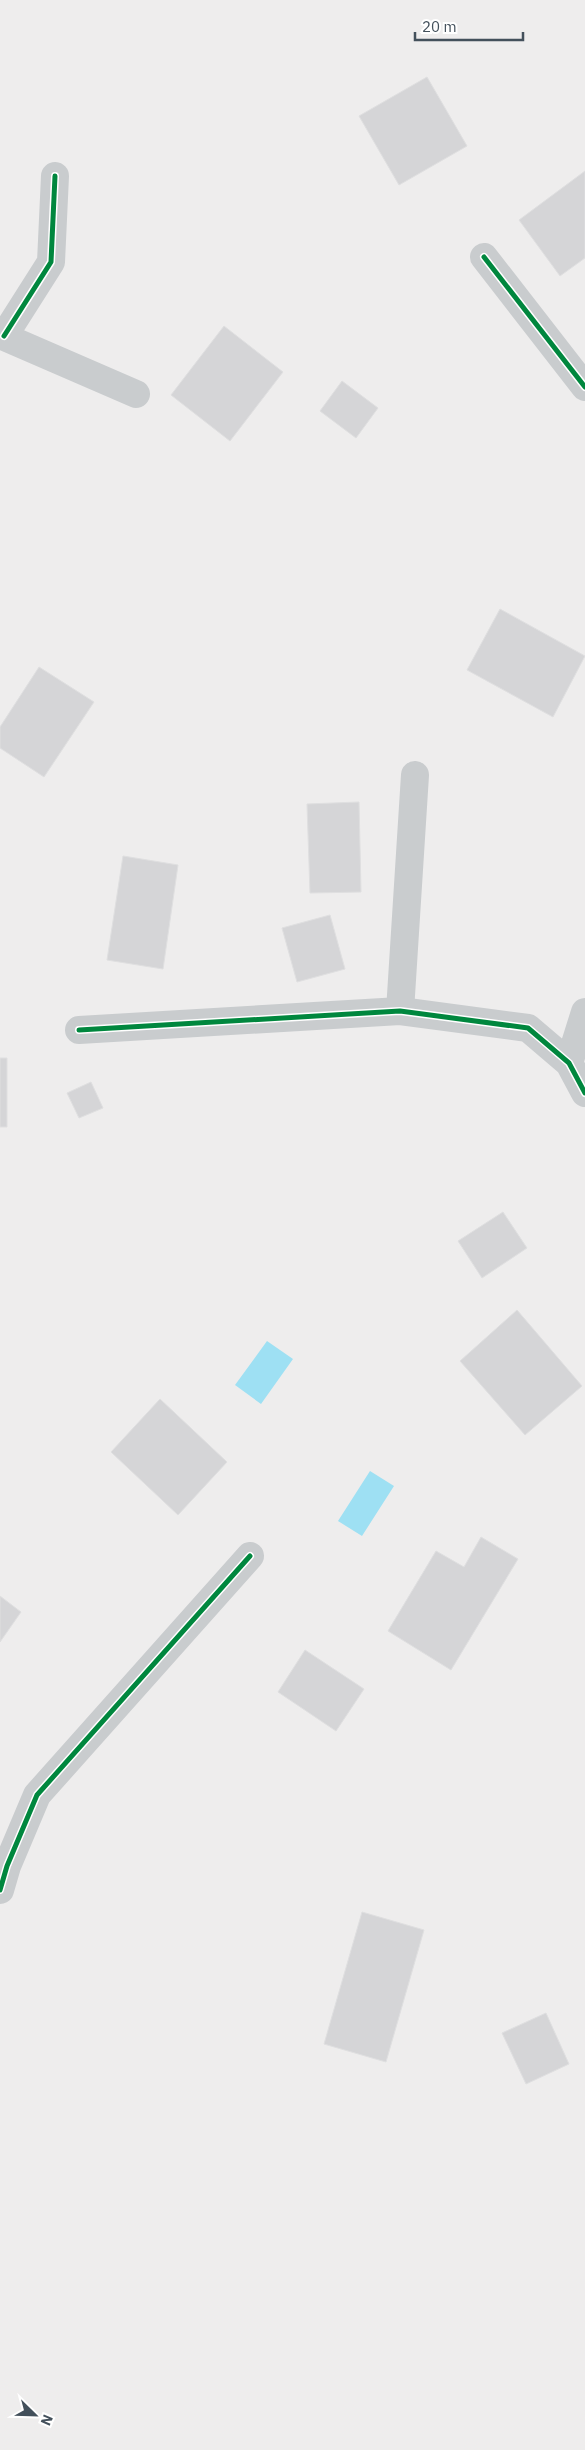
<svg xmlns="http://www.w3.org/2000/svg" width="585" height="2450" font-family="'IBM Plex Sans',sans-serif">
  <rect width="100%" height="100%" fill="#eeeded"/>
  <!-- water -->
  <path fill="#9ee0f3" d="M267,1341L293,1359L261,1404L235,1385Z
    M370,1471L394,1486L362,1536L338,1521Z"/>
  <!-- building -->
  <path fill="#d5d5d7" stroke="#dfdfe0" d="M427,77L467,146L399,185L359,116Z
    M585,171V258L560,276L519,220Z
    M224,326L283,372L230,441L171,395Z
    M342,381L378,408L356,438L320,411Z
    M500,609L585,656L553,717L467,670Z
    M39,667L94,702L44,777L0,748V727Z
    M359,802L361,892L310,893L307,804Z
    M123,856L178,865L163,969L107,960Z
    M330,915L345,969L297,982L282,928Z
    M0,1058H7V1127H0Z
    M91,1082L103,1108L79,1118L67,1093Z
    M503,1212L527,1248L482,1278L458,1241Z
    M517,1310L582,1386L525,1435L460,1361Z
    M160,1399L227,1462L178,1515L111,1452Z
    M481,1537L518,1559L451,1670L388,1631L436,1551L464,1567Z
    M0,1596L21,1612L0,1642Z
    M305,1650L364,1689L336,1731L278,1692Z
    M362,1912L424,1930L386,2062L324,2044Z
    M546,2013L569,2064L526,2084L502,2033Z"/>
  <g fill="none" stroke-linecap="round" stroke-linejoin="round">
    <!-- minor -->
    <path stroke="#c9ccce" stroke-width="28" d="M484,257L585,387
      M0,335L136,394
      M4,336L51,262L55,176
      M400,1011L415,775
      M79,1030L400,1011L528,1028L569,1063L585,1093
      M569,1063L585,1012
      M0,1890L7,1866L37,1795L250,1556"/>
    <!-- cycleway casing -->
    <g stroke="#fff" stroke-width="8">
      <path id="cycleway" d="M484,257L585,387
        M4,336L51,262L55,176
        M79,1030L400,1011L528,1028L569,1063L585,1093
        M0,1890L7,1866L37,1795L250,1556"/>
    </g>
    <!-- cycleway -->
    <use href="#cycleway" stroke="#00873e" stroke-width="5"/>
  </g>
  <!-- north arrow -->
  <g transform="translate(35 2415) rotate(113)" stroke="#ffffff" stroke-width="4" paint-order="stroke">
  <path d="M0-4L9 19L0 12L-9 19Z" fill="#43505b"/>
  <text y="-8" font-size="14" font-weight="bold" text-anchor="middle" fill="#43505b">N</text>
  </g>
  <!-- scale -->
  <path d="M415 32v8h108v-8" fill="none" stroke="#43505b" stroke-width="2.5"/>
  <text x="422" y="32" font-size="15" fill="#43505b" stroke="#ffffff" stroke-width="4" paint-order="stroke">20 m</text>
</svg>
